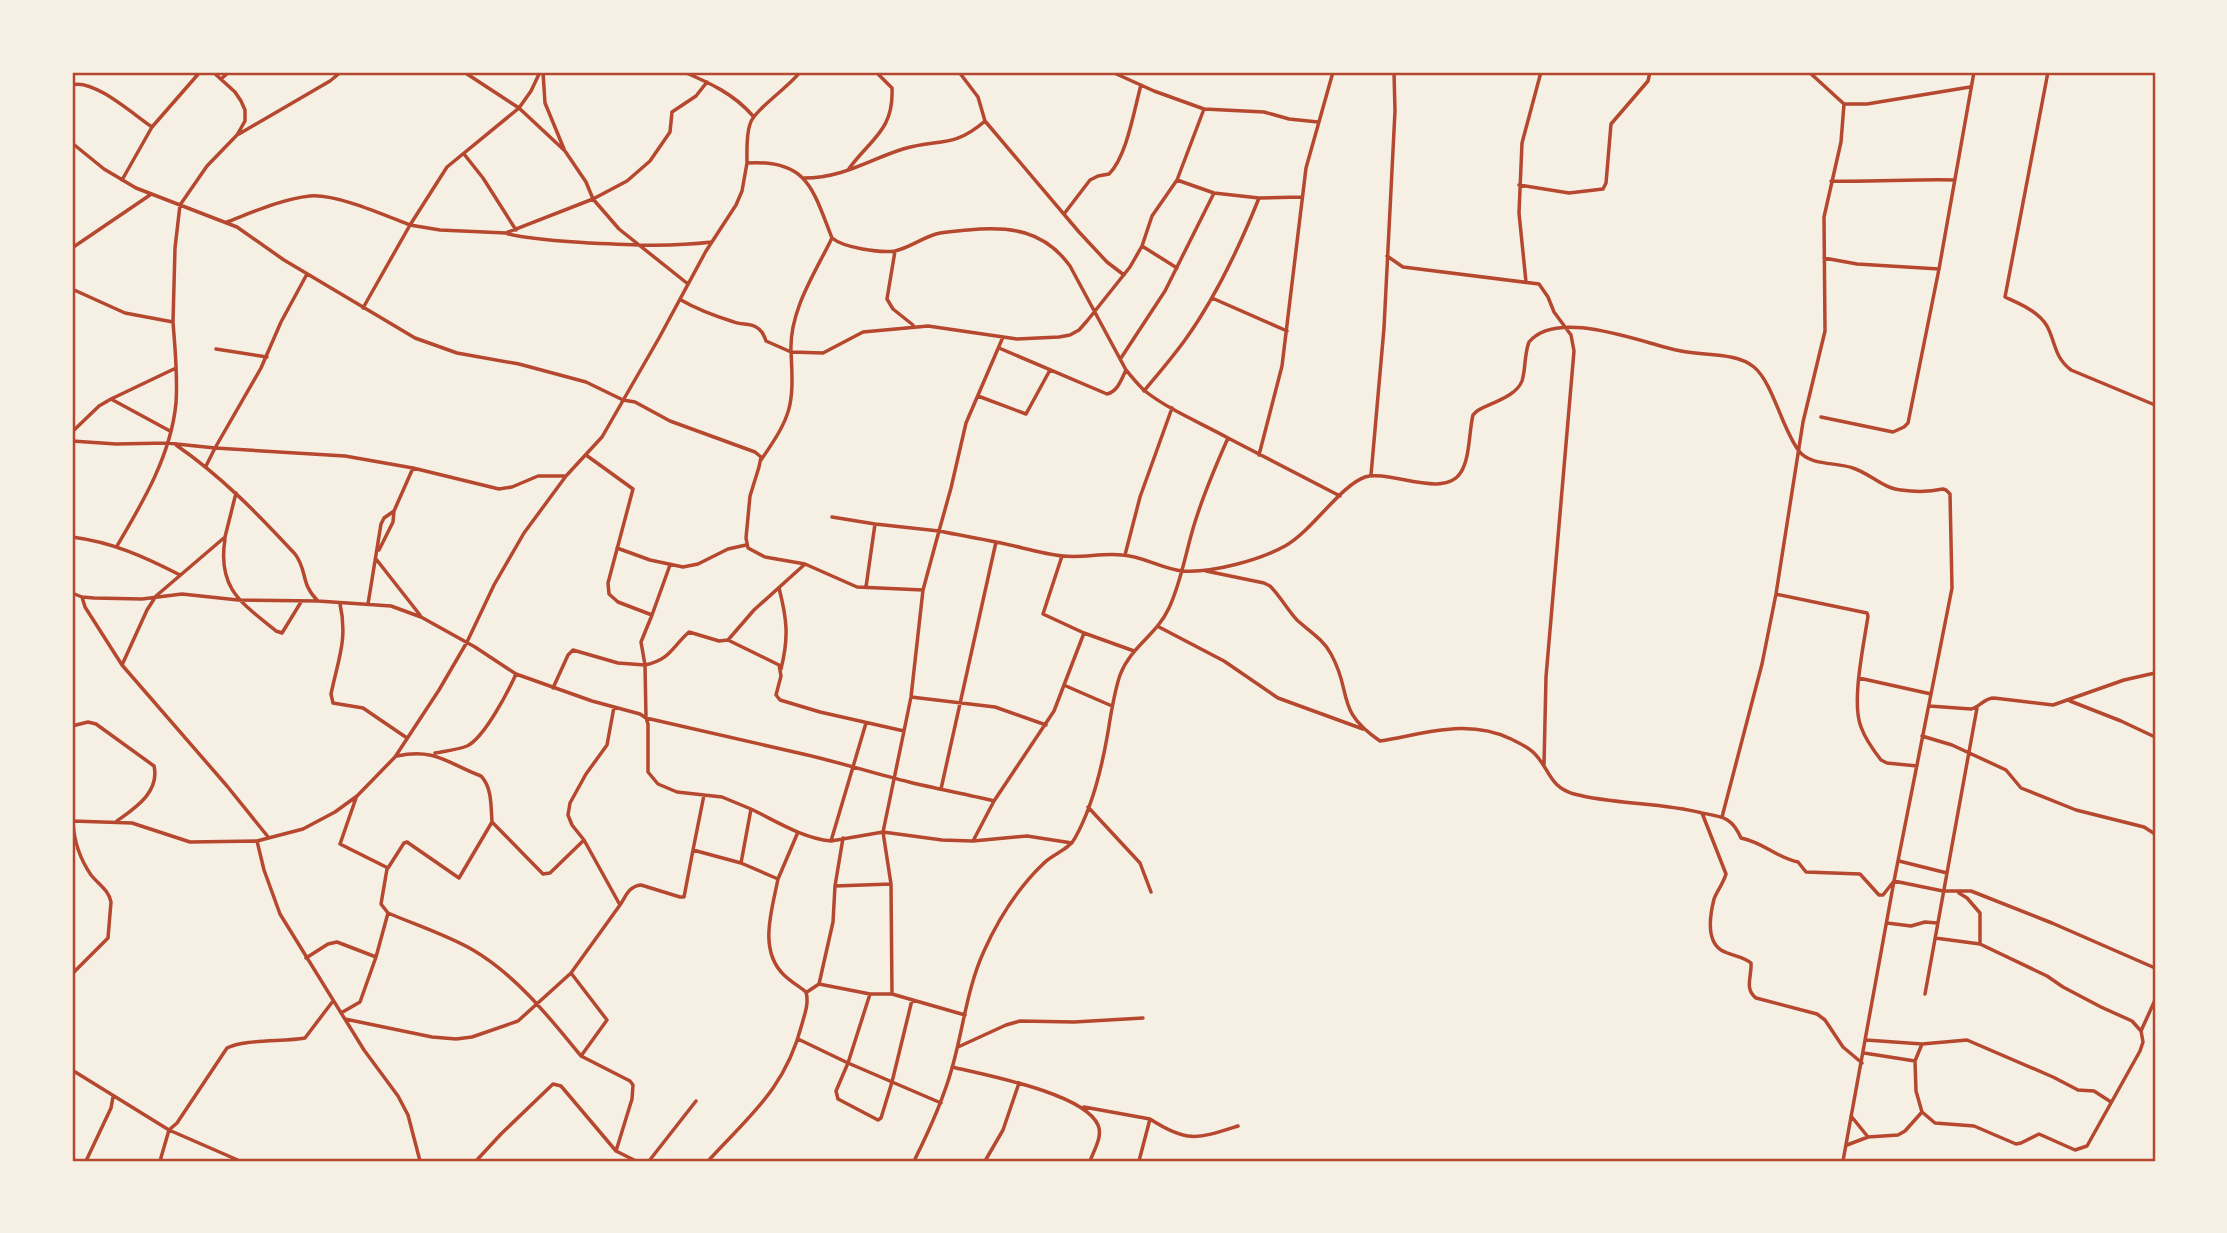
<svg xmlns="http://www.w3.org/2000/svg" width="2227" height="1233" font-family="'Fira Sans',sans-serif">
  <rect width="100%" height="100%" fill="#f6efe4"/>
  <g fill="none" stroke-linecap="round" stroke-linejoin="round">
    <!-- minor -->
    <path stroke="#b5482f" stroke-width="3.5" d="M540,72L531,91L519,108L565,151L586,182L593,199L619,229L688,284
      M543,72L545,103L564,149
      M684,72C710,83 734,94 753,116
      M800,72C789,87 754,110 750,124C746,136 747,150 747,163C808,159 813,190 832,238C844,248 880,253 895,251C909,248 922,238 936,234C946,231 958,231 968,230C1010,226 1044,230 1070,266L1126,370C1132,377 1138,385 1145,391C1169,410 1201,423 1228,438C1216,465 1204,493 1195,522C1186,550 1182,580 1169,608C1156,636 1131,646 1120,675C1114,693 1111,713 1108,732C1102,767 1093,806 1075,838C1069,850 1052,854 1043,864C1018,888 998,920 984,951C967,988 963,1030 952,1068C943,1101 929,1131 914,1161
      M1112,72L1154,91L1204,109
      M1809,72L1844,104H1867L1970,87
      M2048,72L2005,297C2020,304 2038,311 2047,326C2056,343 2054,357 2071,370L2155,405
      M221,79L229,72
      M72,85C93,78 134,115 152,127
      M985,121L1079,232L1107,262L1124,275
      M239,134L330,81L341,72
      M72,143L104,169L136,188L237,227L284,260L415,338L457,353L519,364L586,382L623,400L635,402L670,421L755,452L761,457L759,467L750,496L746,538L748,548L765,557L805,564L857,587L923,590L939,531C958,535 977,538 996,542C1018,546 1041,554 1063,556C1083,558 1102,553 1122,555C1143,556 1162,569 1183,571C1212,573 1260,560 1285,546C1313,530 1340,486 1365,477C1388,469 1445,500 1461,472C1470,458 1469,431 1473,415L1477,411C1490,403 1516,397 1522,381C1526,368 1524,355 1529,342C1558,307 1644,344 1681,351C1703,356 1736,352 1754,367C1773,383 1782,429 1799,451C1810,466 1837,462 1853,468C1869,473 1884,489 1901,490C1915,492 1929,492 1943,489L1946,490L1950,494L1952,588L1894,881L1843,1161
      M464,154L483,178L516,230
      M848,170C870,139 894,131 892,88L876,72
      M804,178C843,178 868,160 903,149C938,138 953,149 985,121L978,97L959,72
      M122,180L152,127L200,72
      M1831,181C1873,182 1913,179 1955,180
      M1519,185L1569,193L1603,189L1606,183L1611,124L1648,81L1650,72
      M1259,198L1214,193L1177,180L1204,109L1264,112L1289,119L1318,122
      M1064,214L1090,180L1098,176L1109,174C1127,156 1134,110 1141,85
      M227,222C253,212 282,199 310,196C337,194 384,215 410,225L447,167L519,108L464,72
      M508,234C535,240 561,241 588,243C630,245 670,247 712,242
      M1142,246L1177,268
      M72,248L150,195
      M895,251L887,299L893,309L913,325
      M1387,256L1403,267L1539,284L1548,297L1554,312L1571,335L1574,351L1546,677L1544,765
      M1824,258L1857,264L1939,269
      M1526,282L1519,213L1522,143L1541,72
      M72,289L125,313L173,322C175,349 178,376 176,403C171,455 143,502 117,546
      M1212,298L1287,331
      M681,300C698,310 715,316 734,322C741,325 750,323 756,327C762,330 764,335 766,341L791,352C789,311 815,273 832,238
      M363,308L410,225L440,230L506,233L593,199L627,181L650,161L670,132L672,112L696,96L707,82
      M173,322L175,248L180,205L207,166L237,135L245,121V110L241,101L235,92L213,72
      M999,348L1107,394C1118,391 1121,380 1126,370
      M216,349L267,357
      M1121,358L1165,291L1214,193
      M1144,391C1158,374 1172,358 1185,340C1216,297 1239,248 1259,198L1301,197
      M978,396L1026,414L1050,370
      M111,399L170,431
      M1821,417L1893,432L1904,427L1908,423L1939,269L1974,72
      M72,432L99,406L111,399L176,368
      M1228,438L1340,496
      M72,441L116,444L167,443L215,448L261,368L281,322L307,274
      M176,445C221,476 258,514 295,554C308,571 300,584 318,601
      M1259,455L1282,366L1306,168L1333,72
      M761,460C792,415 794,406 791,352L823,353L863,332L928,326L1017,339L1059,337L1070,335L1079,330L1087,321L1130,267L1142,246L1152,216L1177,180
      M206,466L215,448L345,456L413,468L499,489L512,487L538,476H566
      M1371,475L1384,328L1395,111L1394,72
      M832,517L875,524
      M72,537C112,542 145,557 180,575
      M225,539C217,589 242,603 276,631L282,633L301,602
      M617,548L650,560L683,567L698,564L728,549L746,545
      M379,550L393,522L394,511L413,468
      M1125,555L1140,497L1172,408
      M376,559L420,615
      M1206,571L1264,583L1270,586C1280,596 1287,609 1297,620C1309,631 1323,639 1331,654C1353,693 1334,710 1380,741C1425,734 1467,718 1511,739C1519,743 1528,747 1534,753C1550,769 1549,787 1574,794C1616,805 1660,802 1702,813L1726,874C1723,884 1717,891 1714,899C1710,915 1706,940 1721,950C1731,956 1743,956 1751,963C1752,976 1744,989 1756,998L1817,1014L1825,1020L1843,1047L1862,1063
      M866,587L875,524L939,531L951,488L966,423L1003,337
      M779,588C787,619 789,637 781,669
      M72,593L82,597L94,598L142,599L182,594L238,600L318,601L391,606L421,617L475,647L516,674L592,701L640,714L646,718L648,724V772L658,784L677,792L722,797L751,809L741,863L778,879C772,910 758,950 784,975C791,982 799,986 806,992C809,1003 805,1013 802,1024C785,1089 751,1114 708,1161
      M1776,594L1867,613L1868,616C1864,644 1851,702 1861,727C1865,738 1874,751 1881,760L1887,763L1917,766
      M82,597L85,607L122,665L227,786L269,838
      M340,604C348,639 338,660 331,694L333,703L363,708L407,738
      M368,604L381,524L384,518L394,511
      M652,615L670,565
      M1159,627L1224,661L1278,698L1363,729
      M1084,633L1134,651
      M728,640L754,610L805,564
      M122,665L147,610L156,596L225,537L236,493
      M1859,678L1931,694
      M1066,686L1112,706
      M553,688L568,655L573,650L618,663L645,665L641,642L652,615L618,602L609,594L608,583L633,489L586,455
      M911,697L995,707L1046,725
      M2070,701L2121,721L2155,737
      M1929,706L1971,709C1980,707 1984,698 1994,698L2053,705L2124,680L2155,673
      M614,707L607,745L586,774L570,803L568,815L572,825L584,840L620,905L571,973L607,1020L581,1056L630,1081L633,1085L632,1099L616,1151L636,1161
      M72,726L88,722L96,724L154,766C160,792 135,808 117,821
      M904,731L911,697L923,590
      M1922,736L1952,745L2006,770L2021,788L2076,810L2144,827L2155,834
      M435,753C445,751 457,750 467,746C484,738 508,692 516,674
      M397,756C435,748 447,763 481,776C492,787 491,807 492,822
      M941,789L996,542
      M356,798L340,844L388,868L404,843L407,842L459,878L492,822L543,874L550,873L584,840
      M994,801L1054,711L1084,633L1043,614L1062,556
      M1088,807L1140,863L1151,892
      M751,809C776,821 802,838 831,841L883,832L942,840L972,841
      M1702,813C1723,817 1732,817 1741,838C1765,843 1775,857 1798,862L1806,872L1860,874L1879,895H1883L1894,881L1943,891H1971L2052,923L2155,968
      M1722,817L1762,664L1776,594L1803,422L1825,331L1824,217L1841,142L1844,104
      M72,821L132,823L190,842L257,841L303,829L335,812L357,796L395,757L439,690L467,642L494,585L524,533L566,476L602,437L659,338L706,251L736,205L742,191L747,163
      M257,841L264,870L280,914L364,1050L398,1096L408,1115L420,1161
      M831,841L866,723
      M693,850L704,795
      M1899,861L1947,873
      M387,869L381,904L388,913
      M778,879L798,832
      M891,884L883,832L904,731L820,712L780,700L776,695L781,676L779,665L728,640L719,641L689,632C672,647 670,660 645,665L646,718L803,754C838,762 873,773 909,782C937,789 966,794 994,801L973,841L1027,836L1072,843
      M835,886L891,884L892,994
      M1959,893L1967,898L1980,913V944
      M620,905C626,896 629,886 641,885L680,897H684L693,850L741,863
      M1887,923L1911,926L1925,922L1937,923
      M1935,938L1980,944L2047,976L2063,987L2101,1007L2132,1021L2141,1031
      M376,957L388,913C416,925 447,935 473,950C517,976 549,1017 581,1056
      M306,958L328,944L337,942L376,957L360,1002L341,1013
      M72,974L108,938L111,902C109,890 98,884 91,875C80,859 74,841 73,822
      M819,984L870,994H892L965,1015
      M807,992L819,984L833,922L835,886L843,838
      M870,994L848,1063L836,1091L838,1099L878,1120L881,1118L892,1082L912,1000
      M1925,994L1977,708
      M345,1019L432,1037L456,1039L472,1037L518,1021L571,973
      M798,1039L848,1063L941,1103
      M1866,1040L1922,1044L1967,1040L2053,1077L2078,1090L2094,1091L2111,1102
      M1922,1044L1915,1061L1916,1091L1922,1112L1935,1123L1974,1126L2016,1144L2021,1143L2039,1134L2075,1150L2087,1146L2140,1051L2143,1042L2141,1031L2155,1000
      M958,1047L1006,1025L1020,1021L1074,1022L1143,1018
      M1864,1053L1915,1061
      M952,1067C985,1075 1084,1093 1098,1125C1103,1136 1094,1150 1090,1161
      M72,1070L169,1130L240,1161
      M1084,1107L1150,1119L1139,1161
      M1851,1116L1868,1137
      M1150,1119C1187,1143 1197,1139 1238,1126
      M1847,1145L1868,1137L1898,1135L1905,1131L1922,1112
      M86,1161L111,1108L113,1097
      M160,1161L169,1130L177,1123L227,1048C244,1039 284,1042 305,1038L333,1001
      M476,1161L501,1134L553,1084L561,1086L616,1151
      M649,1161L696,1101
      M985,1161L1003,1130L1019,1083"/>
  </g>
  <!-- border -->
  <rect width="2227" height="1233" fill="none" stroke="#f6efe4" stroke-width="147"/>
  <rect x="74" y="74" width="2080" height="1086" fill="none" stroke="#b5482f" stroke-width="2.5"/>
</svg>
